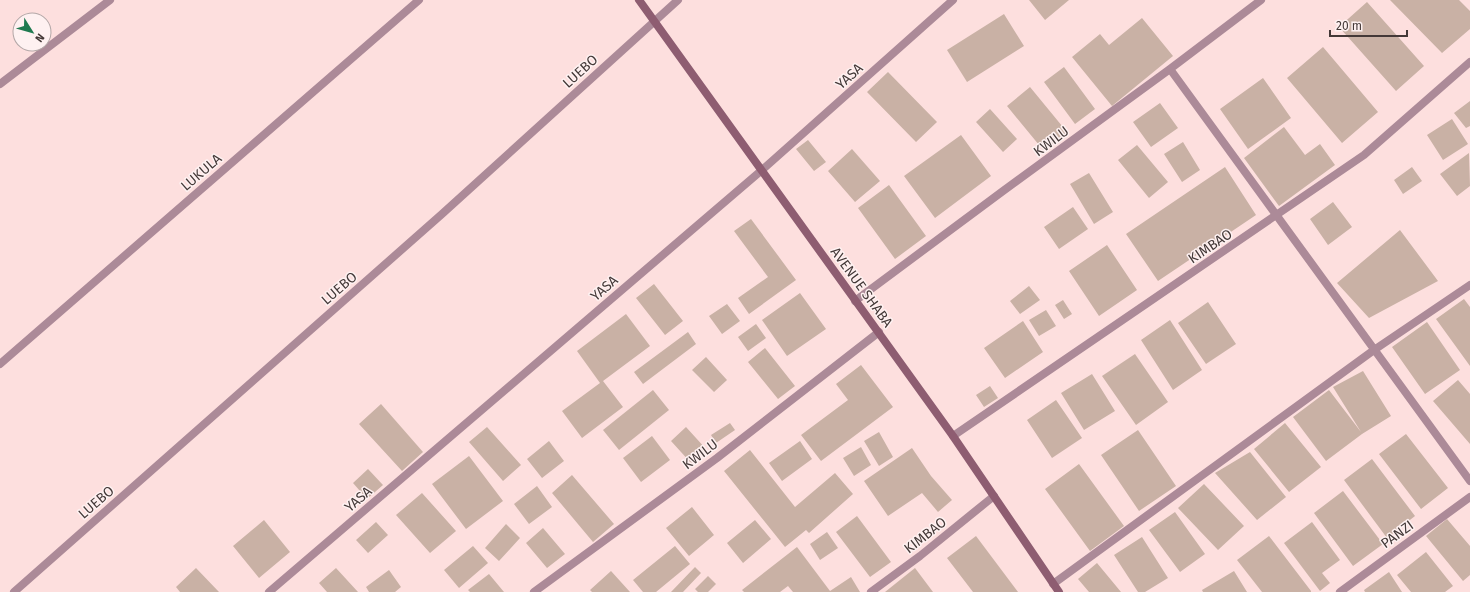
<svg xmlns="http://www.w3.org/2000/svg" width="1470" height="592" font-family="'Fira Sans',sans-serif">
  <rect width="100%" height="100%" fill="#fddfde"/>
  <!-- building -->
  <path fill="#c9b1a5" d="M1029,0H1069L1045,20Z
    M1390,0H1459L1470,11V29L1442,53Z
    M1367,2L1424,66L1396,91L1339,27Z
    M1004,14L1024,46L967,82L947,50Z
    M1142,18L1173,56L1112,106L1072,57L1100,34L1109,45Z
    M1323,47L1378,112L1342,143L1287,78Z
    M1064,67L1095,109L1075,124L1044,82Z
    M888,72L937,122L916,142L867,92Z
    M1263,78L1291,118L1248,149L1220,109Z
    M1030,87L1067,132L1044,151L1007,106Z
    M1470,101V126L1466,128L1454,113Z
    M1160,103L1178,128L1151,147L1133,122Z
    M990,109L1017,139L1003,152L976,122Z
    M1452,119L1468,144L1443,160L1427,135Z
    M1284,127L1305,155L1320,144L1335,165L1279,206L1244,158Z
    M961,135L991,176L935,218L904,176Z
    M808,140L826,162L814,171L796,149Z
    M1183,142L1200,170L1182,182L1164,154Z
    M1137,145L1168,182L1149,198L1118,160Z
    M852,149L880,181L855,202L828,171Z
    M1469,153L1470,186L1457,196L1440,174Z
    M1225,167L1256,215L1158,281L1126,234Z
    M1412,167L1422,181L1403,194L1394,180Z
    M1089,173L1113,212L1094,224L1070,184Z
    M889,185L926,236L895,259L858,208Z
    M1333,202L1352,227L1328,245L1310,219Z
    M1073,207L1088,229L1059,249L1044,227Z
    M751,219L796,280L749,314L738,298L768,277L734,231Z
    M1400,230L1438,281L1369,318L1337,283Z
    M1107,245L1137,290L1099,316L1069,271Z
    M654,284L683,321L665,335L636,298Z
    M1029,286L1040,300L1020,314L1010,301Z
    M800,293L826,329L787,356L762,320Z
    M1464,299L1470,307V366L1436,319Z
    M1063,300L1072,314L1064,319L1055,305Z
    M1208,302L1236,344L1206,364L1178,323Z
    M727,304L740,321L722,334L709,316Z
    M1046,310L1056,326L1039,336L1029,320Z
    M626,314L650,346L603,381L623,407L582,438L562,411L600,383L577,351Z
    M1170,320L1202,370L1173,390L1141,340Z
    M1023,321L1043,352L1005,378L984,348Z
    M1427,322L1460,370L1425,394L1392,347Z
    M756,324L766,338L748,351L738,337Z
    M688,332L696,344L643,384L634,372Z
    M765,348L795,386L778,399L748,362Z
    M1135,354L1168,402L1136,425L1102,376Z
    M706,357L727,380L714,392L692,370Z
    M861,365L893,407L821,461L801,435L848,400L836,384Z
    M1363,371L1391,416L1362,434L1326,461L1293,417L1329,390L1361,432L1333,387Z
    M1092,374L1115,411L1084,430L1061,393Z
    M1458,380L1470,394V444L1433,401Z
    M990,386L998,398L984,407L976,395Z
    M653,390L669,410L619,450L603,430Z
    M1056,400L1082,438L1052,458L1027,420Z
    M381,404L423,452L402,471L359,424Z
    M730,423L735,430L716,443L711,435Z
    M1285,423L1321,467L1289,492L1254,449Z
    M487,427L521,465L503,481L469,442Z
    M686,427L706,449L691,463L671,441Z
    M1138,430L1176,486L1139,511L1101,455Z
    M879,432L893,457L879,466L864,441Z
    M1406,434L1448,488L1421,509L1379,454Z
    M652,436L670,460L641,482L623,458Z
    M549,441L564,461L542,478L527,459Z
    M800,441L812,459L782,481L769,463Z
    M861,447L871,465L854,476L843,458Z
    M912,448L931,476L952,500L938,512L922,493L888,516L864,481Z
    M750,450L795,507L835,473L853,494L809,533L806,530L785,547L724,471Z
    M1250,452L1286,497L1257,520L1215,473Z
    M469,456L503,501L466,529L432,484Z
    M1372,459L1415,516L1387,538L1344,480Z
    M1079,464L1124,526L1090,551L1045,489Z
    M368,469L383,485L367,499L353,483Z
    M572,475L614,524L593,542L552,493Z
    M1204,484L1244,526L1218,550L1178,508Z
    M537,486L552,507L529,524L514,504Z
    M1343,491L1383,544L1353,566L1314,513Z
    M422,493L456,531L430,553L396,515Z
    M692,507L714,535L689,556L666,528Z
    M1175,512L1205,554L1180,572L1149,530Z
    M857,516L891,562L870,577L836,532Z
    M1447,519L1470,546V575L1463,581L1426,536Z
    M264,520L290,552L259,578L233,546Z
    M755,520L771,539L743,563L727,543Z
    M376,522L388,535L368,553L356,540Z
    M1312,522L1340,560L1322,573L1330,583L1320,591L1284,543Z
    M506,524L520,538L499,561L485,548Z
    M543,528L565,554L547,568L526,543Z
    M827,532L838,548L820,560L810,544Z
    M976,536L1018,592H973L947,558Z
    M1269,536L1311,591V592H1262L1237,560Z
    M1142,537L1168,578L1145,592H1138L1114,555Z
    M473,546L488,563L459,588L444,570Z
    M675,546L690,564L656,592H643L633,580Z
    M797,547L830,591L851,577L860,592H793L788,586L780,592H744L742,590Z
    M1426,552L1453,586L1445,592H1411L1397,575Z
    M1097,563L1121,592H1089L1078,579Z
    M695,567L701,573L683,592H671Z
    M196,568L219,592H180L176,587Z
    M336,568L358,592H327L319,583Z
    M915,568L933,592H885Z
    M389,570L401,587L395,592H369L366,587Z
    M611,571L630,592H592L590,590Z
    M1234,571L1247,592H1203L1202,590Z
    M1389,572L1402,592H1365L1364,590Z
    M489,574L504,592H470L468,590Z
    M708,576L716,584L708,592H698L695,589Z"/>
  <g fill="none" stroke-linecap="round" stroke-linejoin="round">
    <!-- street -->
    <path stroke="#ac8a98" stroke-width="8" d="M1170,69L1470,481
      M0,84L110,0
      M855,301L1003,191L1170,69L1261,0
      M0,364L419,0
      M953,436L1364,155L1470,62
      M1053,584L1374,350L1470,285
      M14,592L442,214L678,0
      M269,592L762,170L953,0
      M534,592L717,458L879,332
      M871,592L920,556L994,496
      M1340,592L1470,497"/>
    <!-- secondary -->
    <path stroke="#8e5d71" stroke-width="8" d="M639,0L953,436L1059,592"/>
  </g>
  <g text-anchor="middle" stroke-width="3" stroke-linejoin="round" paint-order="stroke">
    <!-- street labels -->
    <g font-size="14" fill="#433837" stroke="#fef1f1">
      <text transform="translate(580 71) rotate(-42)" y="5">LUEBO</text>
      <text transform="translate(849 76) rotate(-42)" y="5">YASA</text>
      <text transform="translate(1051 141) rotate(-37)" y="5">KWILU</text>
      <text transform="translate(201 172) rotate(-41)" y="5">LUKULA</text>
      <text transform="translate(1210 246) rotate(-34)" y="5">KIMBAO</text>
      <text transform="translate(862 287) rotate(54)" y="5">AVENUE SHABA</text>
      <text transform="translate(339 288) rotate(-41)" y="5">LUEBO</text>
      <text transform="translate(604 288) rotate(-41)" y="5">YASA</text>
      <text transform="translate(700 454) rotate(-37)" y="5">KWILU</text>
      <text transform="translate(358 499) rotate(-41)" y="5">YASA</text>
      <text transform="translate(96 502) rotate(-41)" y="5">LUEBO</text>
      <text transform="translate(1397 534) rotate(-36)" y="5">PANZI</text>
      <text transform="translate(925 535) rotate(-38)" y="5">KIMBAO</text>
    </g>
  </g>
  <!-- north arrow -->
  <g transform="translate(32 32) rotate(127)"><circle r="19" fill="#fef1f1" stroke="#b3a7a7"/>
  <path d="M0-3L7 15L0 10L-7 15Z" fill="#1f7a50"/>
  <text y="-6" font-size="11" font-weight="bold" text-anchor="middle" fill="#433837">N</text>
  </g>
  <!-- scale -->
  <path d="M1330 30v6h77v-6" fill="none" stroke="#433837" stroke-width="2"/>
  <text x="1336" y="30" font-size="12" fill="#433837" stroke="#fef1f1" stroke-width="3" paint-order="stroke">20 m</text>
</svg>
